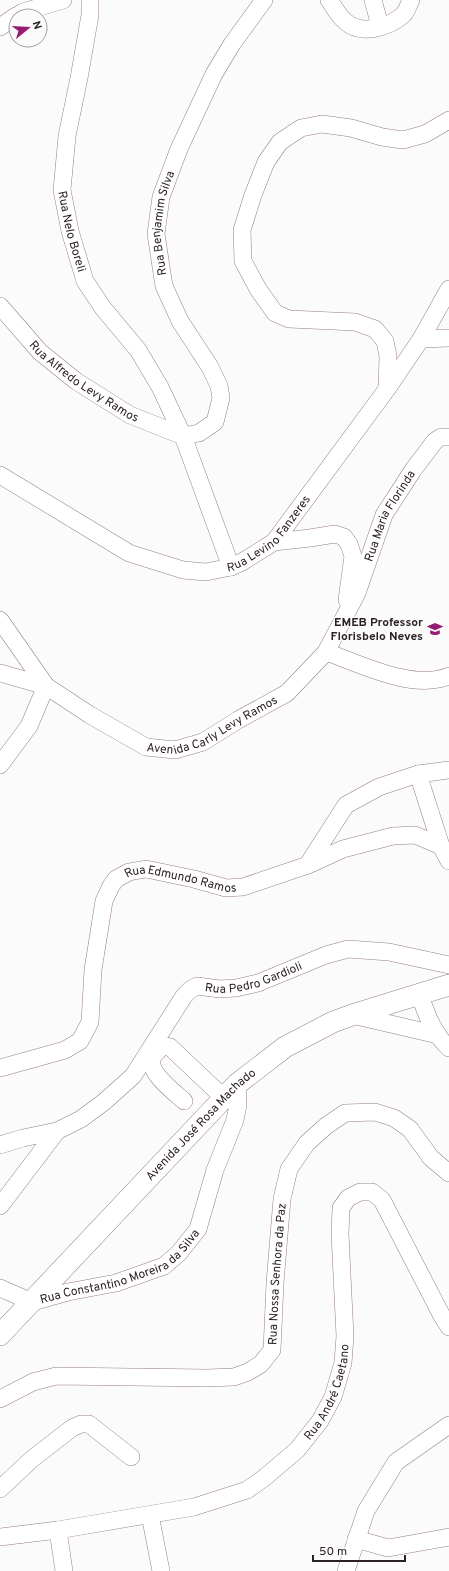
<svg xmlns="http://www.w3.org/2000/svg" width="449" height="1571" font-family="Overpass,sans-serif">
  <rect width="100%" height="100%" fill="#fbfbfb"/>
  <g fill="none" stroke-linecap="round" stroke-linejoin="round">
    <!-- minor casing -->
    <g stroke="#997b8d" stroke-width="18">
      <g id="minor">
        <path id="s1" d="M90,0V15L79,78L67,136L62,190L70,231L85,281L103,308L138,350L160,387L183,436L231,567"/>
        <path d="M329,0C334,7 339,17 346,22C362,36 390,27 404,14C407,10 409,4 411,0"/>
        <path d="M373,0L380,26"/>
        <path d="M17,16L23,12L63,0"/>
        <path d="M0,27L16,16"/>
        <path id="s2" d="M0,306L40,352L76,381L130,415L183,436"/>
        <path d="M421,339L449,338"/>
        <path d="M387,389L388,356L385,341L375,329L355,322L289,319L275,313L258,289L243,261L242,230L253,195L266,162L280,142L301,128L322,124L351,128L382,137L403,140L425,134L449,120"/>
        <path id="s3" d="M183,436L199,433L215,422L221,398L219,386L210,367L180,321L164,286L156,234L161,197L179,149L214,74L232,44L264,0"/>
        <path id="s4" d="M0,475L129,553L183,570L206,572L231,567L242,562L274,542L387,389L421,339L449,289"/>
        <path d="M274,542L310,538L335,534L344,537L349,544L353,556L347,600"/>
        <path d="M0,620L46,686L29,726L0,765"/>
        <path d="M326,652C361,664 413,691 449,676"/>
        <path id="s5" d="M0,673L46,686L90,715L146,747L175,750L203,742L238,720L287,693L326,652L357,593L384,515L413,470L435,441L441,437H449"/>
        <path d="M418,774L441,846"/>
        <path d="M308,864L346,805L379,787L418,774L449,770"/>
        <path d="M419,993C426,1013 433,1034 449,1048"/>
        <path d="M352,1015L438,1035"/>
        <path id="s6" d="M0,1068L65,1050L80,1041L90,1022L93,970L104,901L111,886L116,879L129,872L146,869L194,879L226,888L243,887L308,865L343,849L393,836L415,835L441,846L449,861"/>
        <path d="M184,1101C175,1093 149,1073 152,1060C152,1057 155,1054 157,1052C161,1047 163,1045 170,1047L224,1098"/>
        <path id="s7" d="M0,1145L23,1138L57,1131L81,1119L104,1102L133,1076L184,996L190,990L197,986L220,989L236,988L258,983L326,955L348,949L389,952L449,965"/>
        <path d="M0,1206L57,1131"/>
        <path id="s8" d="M0,1288L32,1302L68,1292L116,1283L164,1266L179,1253L198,1229L215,1170L235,1120L238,1105L237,1084"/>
        <path id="s9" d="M0,1399L33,1382L56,1376L207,1378L234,1377L248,1372L261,1364L272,1350L275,1283L282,1199L289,1169L307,1143L326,1126L345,1113L375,1112L394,1118L410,1129L431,1158L449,1173"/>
        <path d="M0,1489L32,1459L72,1428L81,1424H89L131,1457"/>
        <path d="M150,1515L161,1571"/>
        <path d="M58,1530L64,1571"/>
        <path id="s10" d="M0,1537L58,1530L194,1507L247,1490L264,1478L297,1450L320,1421L333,1397L343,1363L345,1336L340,1234L341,1208L348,1198L360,1192H372L382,1200L442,1316L449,1327"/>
        <path d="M356,1539L388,1548L449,1537"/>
        <path d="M346,1571L366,1511L396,1462L449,1425"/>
      </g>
    </g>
    <!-- major casing -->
    <g stroke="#997b8d" stroke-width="22">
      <g id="major">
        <path id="s11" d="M0,1335L237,1084L285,1047L333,1022L352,1015L449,985"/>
      </g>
    </g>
    <!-- minor -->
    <use href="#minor" stroke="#fff" stroke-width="17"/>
    <!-- major -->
    <use href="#major" stroke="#fff" stroke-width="21"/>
  </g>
  <!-- icons -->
  <defs>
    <g id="school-bare" transform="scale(1.2)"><path d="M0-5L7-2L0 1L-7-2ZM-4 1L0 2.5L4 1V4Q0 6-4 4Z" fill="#961b75" stroke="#fbfbfb" stroke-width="2.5" paint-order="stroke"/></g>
  </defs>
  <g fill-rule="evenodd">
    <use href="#school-bare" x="435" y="629"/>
  </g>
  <g text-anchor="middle" stroke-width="3" stroke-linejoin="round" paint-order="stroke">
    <!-- street labels -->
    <g font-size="12" fill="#2d2129" stroke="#fbfbfb">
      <text dy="4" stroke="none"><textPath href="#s3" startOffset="251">Rua Benjamim Silva</textPath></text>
      <text dy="4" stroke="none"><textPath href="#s1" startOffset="235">Rua Nelo Boreli</textPath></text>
      <text dy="4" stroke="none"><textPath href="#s2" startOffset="114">Rua Alfredo Levy Ramos</textPath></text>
      <text dy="4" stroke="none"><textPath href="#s5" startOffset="528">Rua Maria Florinda</textPath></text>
      <text dy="4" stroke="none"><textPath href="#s4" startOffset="307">Rua Levino Fanzeres</textPath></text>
      <text dy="4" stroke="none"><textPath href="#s5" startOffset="237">Avenida Carly Levy Ramos</textPath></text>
      <text dy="4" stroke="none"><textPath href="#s6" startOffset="321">Rua Edmundo Ramos</textPath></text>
      <text dy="4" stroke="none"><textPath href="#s7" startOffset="323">Rua Pedro Gardioli</textPath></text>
      <text dy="4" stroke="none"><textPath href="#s11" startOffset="291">Avenida José Rosa Machado</textPath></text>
      <text dy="4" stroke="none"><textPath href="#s8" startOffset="132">Rua Constantino Moreira da Silva</textPath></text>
      <text dy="4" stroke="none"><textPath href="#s9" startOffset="363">Rua Nossa Senhora da Paz</textPath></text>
      <text dy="4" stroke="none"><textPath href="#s10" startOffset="383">Rua André Caetano</textPath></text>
    </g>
    <!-- poi labels -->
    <g font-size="12" font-weight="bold" fill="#2d2129" stroke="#fbfbfb" text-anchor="end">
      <text x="423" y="626">EMEB Professor<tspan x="423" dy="14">Florisbelo Neves</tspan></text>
    </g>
  </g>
  <!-- north arrow -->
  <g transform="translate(28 28) rotate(72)"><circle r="19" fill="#fbfbfb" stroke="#a9a4a7"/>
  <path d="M0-3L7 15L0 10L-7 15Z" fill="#961b75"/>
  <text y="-6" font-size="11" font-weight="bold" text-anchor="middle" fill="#2d2129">N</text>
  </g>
  <!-- scale -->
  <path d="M313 1555v6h92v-6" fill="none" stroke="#2d2129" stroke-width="2"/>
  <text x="319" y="1555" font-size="12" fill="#2d2129" stroke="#fbfbfb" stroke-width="3" paint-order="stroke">50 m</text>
</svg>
